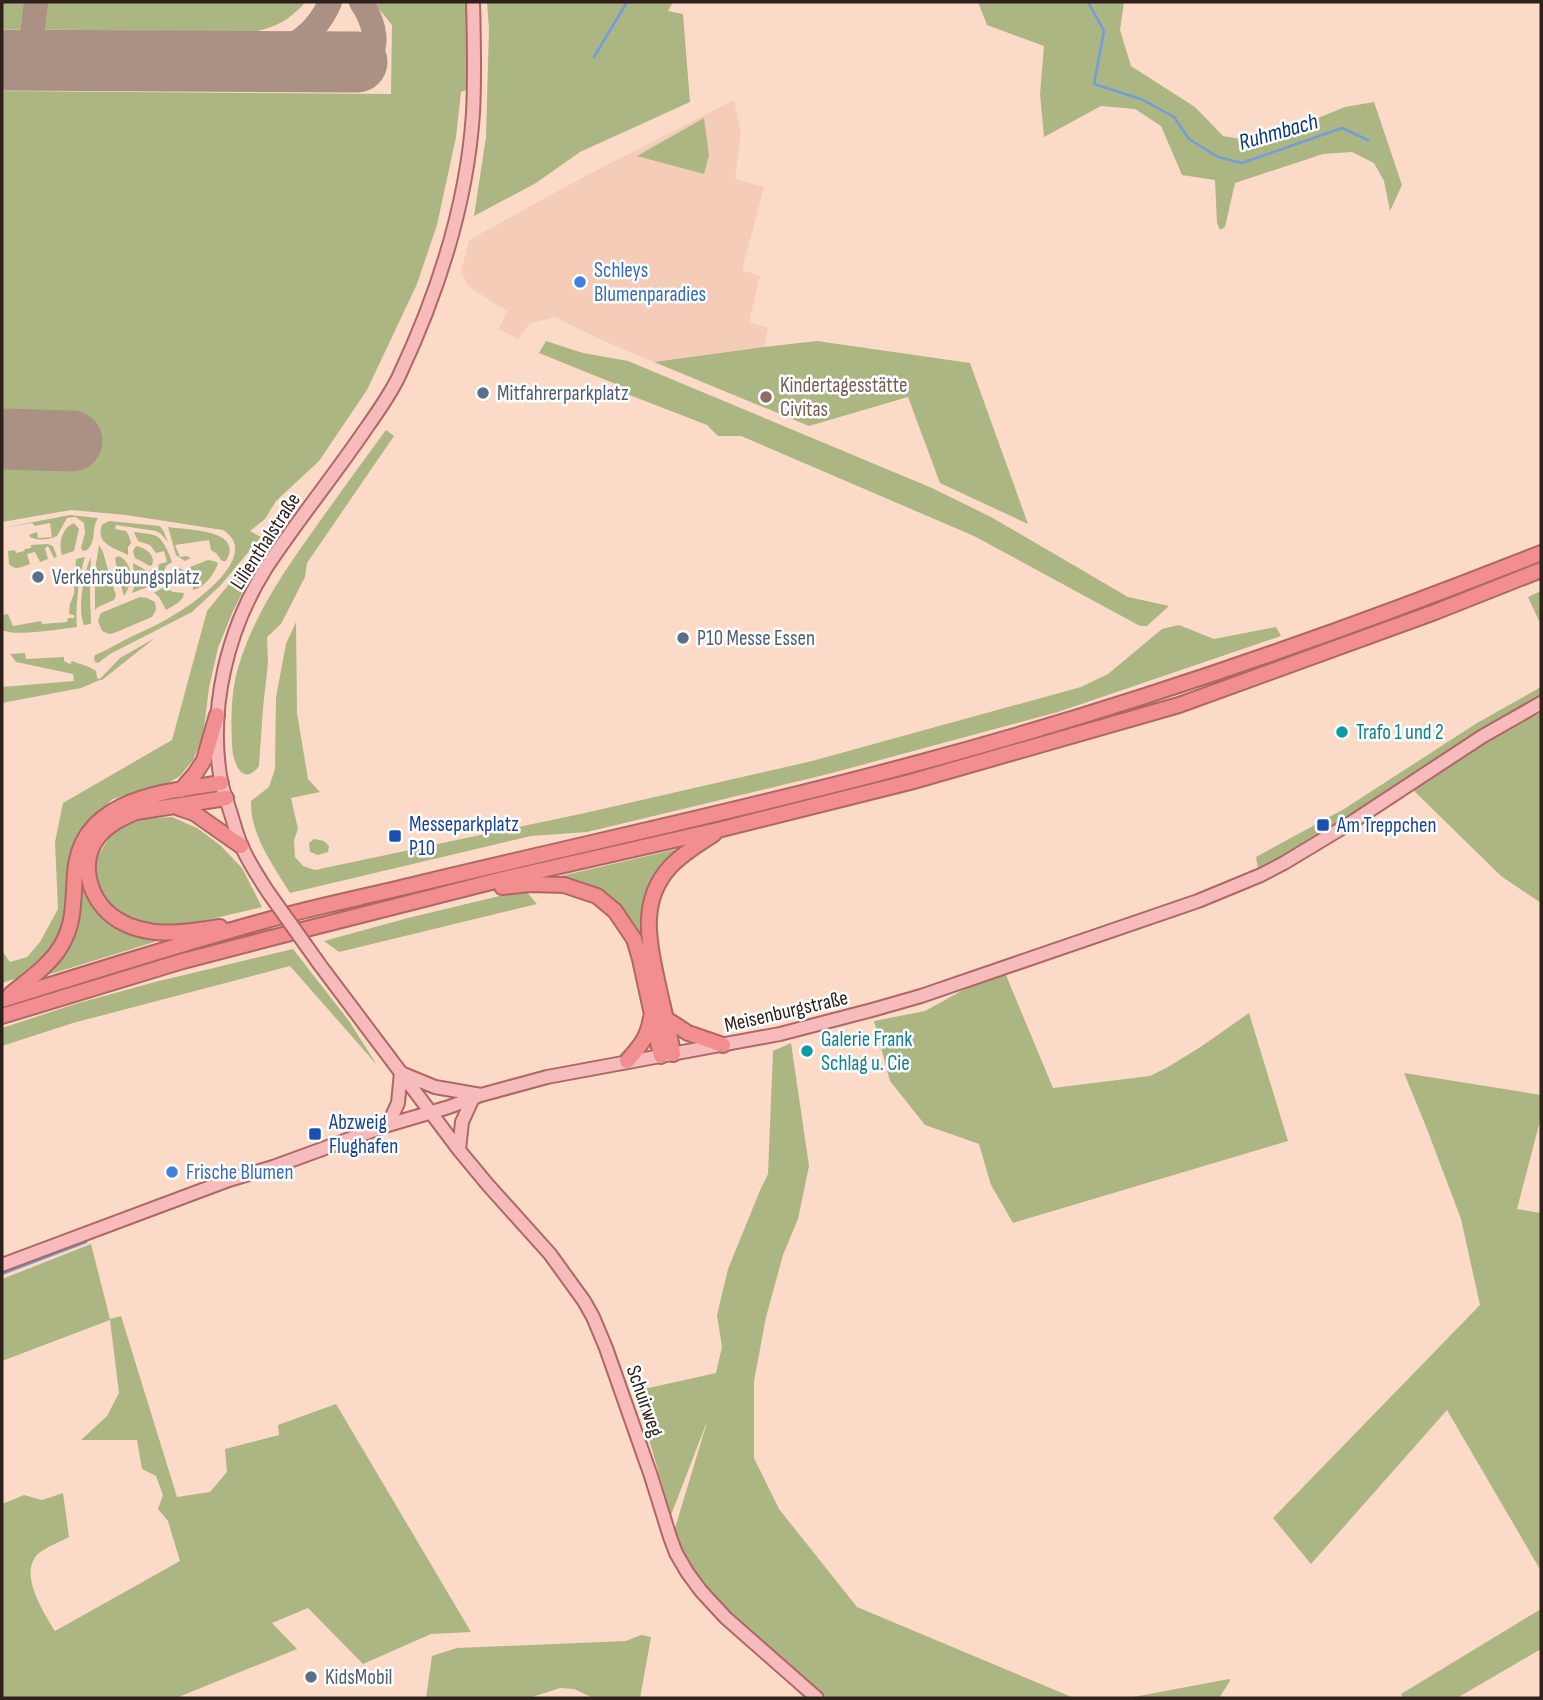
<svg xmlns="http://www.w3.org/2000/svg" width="1543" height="1700" font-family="'Sofia Sans Condensed',sans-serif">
  <rect width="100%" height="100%" fill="#fcdac8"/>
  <!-- built -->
  <path fill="#f5ccb7" d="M734,100L741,133L735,179L764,187L742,270L760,276L749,322L768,328L764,347L654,362L604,341L555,317L529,324L518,339L499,329L507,311L468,286L461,272L469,240L576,181Z"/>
  <!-- green -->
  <path fill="#acb682" d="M2,2H304L303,5C286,22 276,27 253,32L2,29Z
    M373,2H466L468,57L466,90L461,92L456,137L437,225L417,284L367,390L319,461L276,501L265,519L250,531L261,537L220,586L192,612L110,654L98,663L95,662L94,658L95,655C103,652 111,647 119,643C138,633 159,625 177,613C199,600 261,554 223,530L126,515L71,510L2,522V91L391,94L392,25Z
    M487,2H673L668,11L683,14L690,102L580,152L536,183L474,216L486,137L489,29Z
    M978,2H1124L1120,30L1131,66L1195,107L1223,136L1259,142L1345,107L1374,102L1402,185L1390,211L1384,181L1374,163L1352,152L1323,154L1235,183L1225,227L1220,230L1217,223L1215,180L1182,175L1161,126L1135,109L1101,106L1044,137L1040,94L1044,46L987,25Z
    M704,118L709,155L704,174L637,156Z
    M546,341L583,353L628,361L932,488L991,517L1128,597L1169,606L1147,626H1140L974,536L741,436H718L707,425L627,394L628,389L539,353Z
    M817,341L970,363L1028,524L940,483L908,397L809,426L654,362L764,347Z
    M386,430L394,436L307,563L305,577L281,624L267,637L268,663L263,708L259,766C242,789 232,760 232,744C231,723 231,701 235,680C249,620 285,570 320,521C342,490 364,460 386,430Z
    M70,515L98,518C91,528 97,541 87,550L83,551L81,548L85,533L84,523L76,517L67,518L57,536C48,540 39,541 30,537L29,535L37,532L38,538L52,537L50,523L35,526L32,523L2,528Z
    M109,521L160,526L164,532L168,542L161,534L156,531L116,525L115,529L126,531L129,536L131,543L128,547V555C115,548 95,544 102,525Z
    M74,523L79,529L74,551L62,555C58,544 62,527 74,523Z
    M279,523L282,528L255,568L233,611L218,648L209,688L203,736L193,760L180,776L168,783L113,799L89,820L78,834L69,855L67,914L55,946L40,966L18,978L2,983V951L10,962L27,957L40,942L58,909L55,842L63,803L172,740L207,611Z
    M168,527C186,530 245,529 226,561H222L216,553L211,550L209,540L175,545L180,557L187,556L191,558L185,561L176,555Z
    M134,532C141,533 152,533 158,537C163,540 171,557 172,562L166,566L163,574L158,571L159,564L167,562L164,551L156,553L150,545L138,541Z
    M48,544L53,546L57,557L54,558L48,546L45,548L48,559L40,562L35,552L27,554L30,564C22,567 15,571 9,564L8,551L15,550L16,553L24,551L25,549L31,548V545Z
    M99,545L103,552L110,577L118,575L115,558L119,556C134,564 133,583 124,596L119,579L111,581L116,595L114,600L98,607L95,610V570Z
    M136,546C146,548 156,555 152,565L150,566L135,558L133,551Z
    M85,557C79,575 75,609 77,627C59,629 17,637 2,630V615L8,614L13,626L41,621L42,624L67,622L68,618H74V615L69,614L70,604L74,594L76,559Z
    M91,557L90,592L91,624L84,625C77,611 84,571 91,557Z
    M208,560L214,561L218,563C214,575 205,587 193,590V576L190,567Z
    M133,563L160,578L161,582L132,593L135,585Z
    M169 577a9 9 0 1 1 18 0a9 9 0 1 1-18 0Z
    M164,587L173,592L184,593C183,602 174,605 166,610L159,597L154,593Z
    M1541,591V625L1528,597Z
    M140,597L147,598L155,602L156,610L152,617L114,633L109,634L102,631L98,621L101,613Z
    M296,622L297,713L308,779L320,792L291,798L298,829L294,840L295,857L303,866L315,870L585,813L812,761L1081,687L1108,674L1162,629L1179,625L1214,639L1276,627L1281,636L1058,712L828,774L587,832L531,836L290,893C273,865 250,835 251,801L269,787L275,769L276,697L286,644Z
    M155,638L102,680H100L81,688L2,703V687L74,681L73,674L16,662L10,654L25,653L26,659L64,657V661L70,664L72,661C81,665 88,665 96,671L97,678L100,679L120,658Z
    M1541,687V702L1259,874L1256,857L1344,809L1477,723Z
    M1541,713V903L1501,876L1408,785L1483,738Z
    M172,817L197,828L220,845L242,868L262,907L173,928L138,921L110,907L97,886L96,859L115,828L138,819Z
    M314,839L324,841L329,846L328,852L318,855L310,852L309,843Z
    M690,846L652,881L650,968L621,911L548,879Z
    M82,882C102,924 119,934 164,939L41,977C47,971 56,964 61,957C78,935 80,909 82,882Z
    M525,890L537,904L339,952L324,941L408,918Z
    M293,949L349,1021L377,1065L290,966L73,1023L2,1046V1028L75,1004L155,982Z
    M1003,968L1053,1088L1150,1076L1168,1067L1202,1046L1249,1013L1288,1141L1013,1223L991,1185L979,1144L925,1125L890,1081L874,1021L925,1011Z
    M791,1043L809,1166L798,1219L783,1255L766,1317L754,1381V1458L779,1509L857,1607L1074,1698H827L774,1654L722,1606L693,1572L678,1541L675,1528L708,1419L671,1515L635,1391L716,1373L722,1347L717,1315L728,1269L761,1188L768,1174L773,1051Z
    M1404,1073L1541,1095V1117L1517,1209L1541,1213V1571L1447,1410L1311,1564L1273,1518L1480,1305L1461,1219L1427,1129Z
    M91,1244L110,1319L121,1316L177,1497L210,1492L227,1472L225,1449L279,1435L278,1425L336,1404L471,1632L431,1634L363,1664L308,1608L272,1623L297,1649L176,1698H2V1504L24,1495L42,1500L63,1493L69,1537C59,1542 47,1547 39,1553C17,1572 44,1613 55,1631L180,1561L168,1521L158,1509L163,1495L156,1476L142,1469L137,1440H81L107,1416L119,1393L110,1320L2,1361V1279Z
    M1541,1609V1649L1457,1698H1403L1401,1694Z
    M641,1635L651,1637L640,1698H593L574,1689L560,1688L529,1698H426L432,1656L457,1648L626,1641Z
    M1229,1679L1230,1681L1219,1698H1128Z"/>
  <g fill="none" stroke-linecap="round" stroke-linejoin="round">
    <!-- stream -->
    <path stroke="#749bdb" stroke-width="2.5" d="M1088,2L1104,31L1094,84L1141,99L1174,117L1189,139L1218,157L1242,163L1342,128L1368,140
      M594,57L627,2
      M2,1274L86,1242"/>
    <!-- taxiway -->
    <path stroke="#ab9184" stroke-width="24" d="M29,60L36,2
      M219,61C266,58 309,51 330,2
      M357,62C386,54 373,20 361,2"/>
    <!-- runway -->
    <path stroke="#ab9184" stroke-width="61" d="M2,60L357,62
      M2,439L72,441"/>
    <!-- major casing -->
    <g stroke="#ad6866" stroke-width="16">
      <path id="major" d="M268,892C259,878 249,863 242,847C237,836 234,823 230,811C227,801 223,791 221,781C208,709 227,630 266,568C297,521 333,477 365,430C377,413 390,395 399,376C438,293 467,205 473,113C475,76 474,39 473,2
        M320,965L459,1150L488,1185L550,1254L584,1301L593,1317L606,1348L651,1476L670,1537L676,1553L687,1572L701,1591L726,1618L817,1698
        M401,1073L435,1087L481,1095
        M388,1125L398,1103L401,1072
        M459,1150L462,1122L473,1098
        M2,1265L229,1180L273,1167L388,1125L449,1107L481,1095L547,1077L780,1034L872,1010L921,996L1198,901L1261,875L1284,863L1352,822L1483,736L1541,703"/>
    </g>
    <!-- highway casing -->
    <g stroke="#ad6866" stroke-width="18">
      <path id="highway" d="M181,790L195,774L204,760L217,715
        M179,808L194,813L241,846
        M502,887L530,884L564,885L597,896L615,911L634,939L640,959L661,1056
        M220,927C186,932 149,939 118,920C90,903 77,863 99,836C109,824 122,818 136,812L226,798
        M11,994C29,979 49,966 61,946C75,923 73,899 75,873C80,798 164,792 221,783
        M2,1000C89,973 176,945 264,921C313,907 364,897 413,885C578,845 744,810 907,766C1123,709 1334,635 1541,553
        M2,1016L183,961L271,938L503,879L722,829L910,782L1179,705L1435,612L1541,570
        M665,1018L688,1033L723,1045
        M673,1054C669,1029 662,1004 657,980C648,940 640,900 670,867C683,853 699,844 714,834
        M627,1061C640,1046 648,1038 651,1017"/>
    </g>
    <!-- major -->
    <use href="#major" stroke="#f7bbbc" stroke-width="12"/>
    <!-- highway -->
    <use href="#highway" stroke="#f28e8f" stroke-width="14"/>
    <!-- major-bridge casing -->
    <g stroke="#ad6866" stroke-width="16" stroke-linecap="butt">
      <path id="major-bridge" d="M268,892L320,965"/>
    </g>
    <!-- major-bridge -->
    <use href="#major-bridge" stroke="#f7bbbc" stroke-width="12"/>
  </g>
  <!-- markers -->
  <g fill="#3f7fe0" stroke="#fff" stroke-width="2.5">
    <circle cx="580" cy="282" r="7"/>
    <circle cx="172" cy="1172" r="7"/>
  </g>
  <g fill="#5c6f8a" stroke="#fff" stroke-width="2.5">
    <circle cx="483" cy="393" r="7"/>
    <circle cx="38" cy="577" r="7"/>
    <circle cx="683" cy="638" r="7"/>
    <circle cx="311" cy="1677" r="7"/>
  </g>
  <circle fill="#8d6e63" stroke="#fff" stroke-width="2.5" cx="766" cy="397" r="7"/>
  <g fill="#0f9aa8" stroke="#fff" stroke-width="2.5">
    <circle cx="1342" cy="732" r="7"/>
    <circle cx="807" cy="1051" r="7"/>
  </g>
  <g fill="#1a4fb4" stroke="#fff" stroke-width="2.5">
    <rect x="1316" y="818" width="14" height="14" rx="3.5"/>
    <rect x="388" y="829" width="14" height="14" rx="3.5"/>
    <rect x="308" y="1127" width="14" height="14" rx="3.5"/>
  </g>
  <g text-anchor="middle" stroke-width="5" stroke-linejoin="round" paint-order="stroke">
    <!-- shop labels -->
    <g font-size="21" fill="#366cbe" stroke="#fff" text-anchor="start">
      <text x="594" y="277">Schleys<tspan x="594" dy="24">Blumenparadies</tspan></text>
      <text x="186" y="1179">Frische Blumen</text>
    </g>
    <!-- education labels -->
    <g font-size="21" fill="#785e54" stroke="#fff" text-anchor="start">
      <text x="780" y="392">Kindertagesstätte<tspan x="780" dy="24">Civitas</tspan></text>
    </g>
    <!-- service labels -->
    <g font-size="21" fill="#4e5e75" stroke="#fff" text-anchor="start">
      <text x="497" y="400">Mitfahrerparkplatz</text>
      <text x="52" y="584">Verkehrsübungsplatz</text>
      <text x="697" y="645">P10 Messe Essen</text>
      <text x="325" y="1684">KidsMobil</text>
    </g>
    <!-- street labels -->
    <g font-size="21" fill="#2e211b" stroke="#fff">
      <text transform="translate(265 541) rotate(-57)" y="7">Lilienthalstraße</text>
      <text transform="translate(786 1011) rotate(-13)" y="7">Meisenburgstraße</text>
      <text transform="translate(645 1401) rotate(71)" y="7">Schuirweg</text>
    </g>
    <!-- culture labels -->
    <g font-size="21" fill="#0d838f" stroke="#fff" text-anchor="start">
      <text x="1356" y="739">Trafo 1 und 2</text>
      <text x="821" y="1046">Galerie Frank<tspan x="821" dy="24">Schlag u. Cie</tspan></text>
    </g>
    <!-- transit labels -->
    <g font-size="21" fill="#164399" stroke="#fff" text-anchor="start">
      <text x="409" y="831">Messeparkplatz<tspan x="409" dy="24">P10</tspan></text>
      <text x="1337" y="832">Am Treppchen</text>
      <text x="329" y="1129">Abzweig<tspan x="329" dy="24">Flughafen</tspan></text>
    </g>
    <!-- water labels -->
    <g font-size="23" font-style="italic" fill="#083781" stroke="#fff">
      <text transform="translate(1278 131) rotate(-16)" y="8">Ruhmbach</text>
    </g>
  </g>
  <!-- border -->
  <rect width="1543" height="1700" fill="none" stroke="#2e211b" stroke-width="7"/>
</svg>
